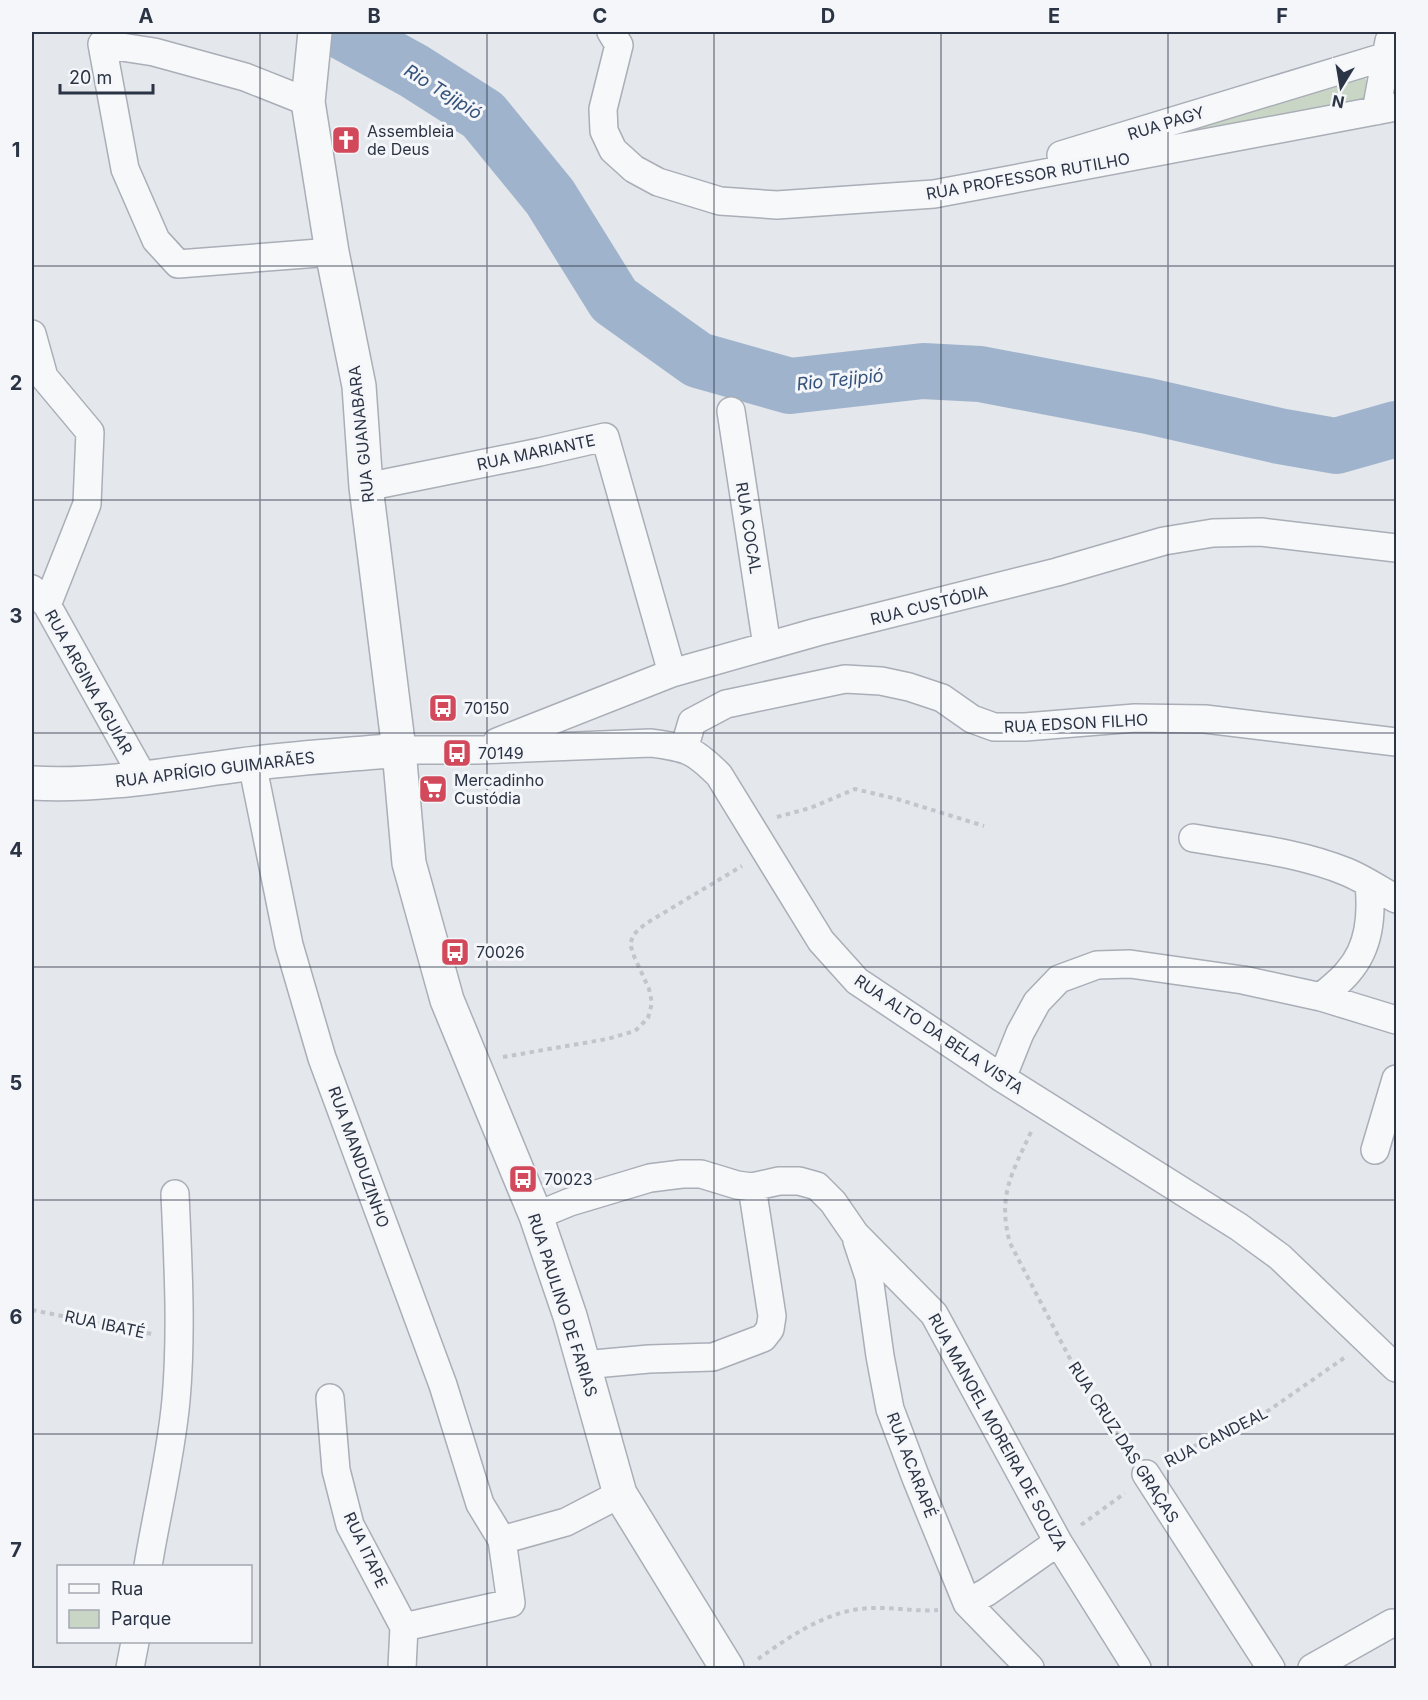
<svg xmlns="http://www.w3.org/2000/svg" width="1428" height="1700" font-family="Inter,sans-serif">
  <rect width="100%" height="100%" fill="#e4e7ec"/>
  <!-- green -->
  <path fill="#c9d6c5" d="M1364,76L1369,86L1364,102L1138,151L1129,137Z"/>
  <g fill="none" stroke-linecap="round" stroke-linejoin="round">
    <!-- river -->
    <path stroke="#9fb4cc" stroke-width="56" d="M343,32L414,71L483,115L550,197L614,300L698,360L790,386L923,371L980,374L1148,406L1279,436L1336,446L1396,429"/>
    <!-- minor casing -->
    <g stroke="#a9aeb7" stroke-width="30">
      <path id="minor" d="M611,32L619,45L603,109L604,131L613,150L634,169L658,182L720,201L777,205L934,194L1396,107
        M308,102L245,77L154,52L102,44L125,169L156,240L178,264L332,252
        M1376,111L1389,41
        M1061,155L1387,56L1396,49
        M32,334L44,377L90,432L87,504L47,605
        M731,411L767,646
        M366,487L540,452L605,437L672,673
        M32,589L47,605L143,777
        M497,742L672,673L817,632L1057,572L1164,541L1213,533L1261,532L1396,548
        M684,749L692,722L726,704L845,679L881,681L909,687L942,698L972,719L994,727H1025L1135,718L1205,719L1396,742
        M399,750H476L651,743C687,748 693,749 719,775L821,941L857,981L1002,1078L1239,1227L1280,1257L1396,1368
        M252,763L289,945L322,1058L443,1385L480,1504L502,1540L511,1603L404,1627
        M1193,838C1245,847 1298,852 1347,872C1364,879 1380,890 1396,899
        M1321,997C1330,989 1341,981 1348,972C1370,947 1372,915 1369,884
        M1002,1078L1020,1033L1037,1002L1059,979L1097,965L1130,964L1243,980L1321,997L1396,1020
        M1375,1150L1396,1079
        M536,1216L570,1202L650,1178L682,1174H701L737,1185L752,1187L779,1181H799L817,1186L833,1202L855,1234L934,1314L1058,1542L1137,1668
        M857,1241L869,1277L880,1356L890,1409L916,1478L967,1603L1030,1668
        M583,1365L649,1359L713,1357L763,1338L770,1329L772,1316L752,1187
        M330,1398L336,1470L350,1525L404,1627L402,1668
        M1146,1474L1271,1668
        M502,1540L566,1522L620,1494
        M148,1566C157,1511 171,1456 176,1400C182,1332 178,1263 175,1194
        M967,1603L987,1592L1058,1542
        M130,1668L135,1642
        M1312,1668L1392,1623"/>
    </g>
    <!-- tertiary casing -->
    <g stroke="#a9aeb7" stroke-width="36">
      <path id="tertiary" d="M315,32L308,102L332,252L359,386L366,487L399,750L409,863L447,1000L536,1216L570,1316L620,1494L727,1668
        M32,783C101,787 171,774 240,765C293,758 346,755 399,750"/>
    </g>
    <!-- path -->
    <path stroke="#c2c5cb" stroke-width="4" stroke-dasharray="4.5 4.5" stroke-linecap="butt" d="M777,817L810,808L855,789L897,799L984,826
      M503,1057L607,1039L635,1031L648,1018L652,1003L649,989L634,956L630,944L634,934L645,924L742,866
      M1031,1132C1012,1173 997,1196 1010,1243L1081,1380L1129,1452
      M32,1310L152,1334
      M1170,1460L1214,1435L1265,1413L1344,1358
      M1081,1525L1125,1493
      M758,1659C792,1635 829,1609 872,1608C894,1607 916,1612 938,1610"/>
    <!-- minor -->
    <use href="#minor" stroke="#f7f8fa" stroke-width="27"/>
    <!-- tertiary -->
    <use href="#tertiary" stroke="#f7f8fa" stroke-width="33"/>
  </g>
  <!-- grid -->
  <path fill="none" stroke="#2b3445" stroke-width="1.5" stroke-opacity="0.55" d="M260,32V1668M487,32V1668M714,32V1668M941,32V1668M1168,32V1668M32,266H1396M32,500H1396M32,733H1396M32,967H1396M32,1200H1396M32,1434H1396"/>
  <!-- icons -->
  <defs>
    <g id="church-square" transform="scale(1.5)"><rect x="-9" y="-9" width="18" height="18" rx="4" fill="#d1495b" stroke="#f4f6f9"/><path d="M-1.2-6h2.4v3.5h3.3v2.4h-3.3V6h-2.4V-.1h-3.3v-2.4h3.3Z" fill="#fff"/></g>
    <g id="bus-square" transform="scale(1.5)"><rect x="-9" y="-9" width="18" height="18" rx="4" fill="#d1495b" stroke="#f4f6f9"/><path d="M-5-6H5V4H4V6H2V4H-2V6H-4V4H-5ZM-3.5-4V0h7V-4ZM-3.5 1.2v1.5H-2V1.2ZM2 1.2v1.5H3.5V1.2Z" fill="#fff"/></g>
    <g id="supermarket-square" transform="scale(1.5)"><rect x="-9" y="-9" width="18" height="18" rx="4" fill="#d1495b" stroke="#f4f6f9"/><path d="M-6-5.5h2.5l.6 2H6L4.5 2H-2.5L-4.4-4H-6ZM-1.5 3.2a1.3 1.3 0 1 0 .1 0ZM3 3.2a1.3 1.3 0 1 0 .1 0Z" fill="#fff"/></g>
  </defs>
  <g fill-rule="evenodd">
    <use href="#church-square" x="346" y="140"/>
    <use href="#bus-square" x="443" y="708"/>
    <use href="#bus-square" x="457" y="753"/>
    <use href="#supermarket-square" x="433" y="789"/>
    <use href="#bus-square" x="455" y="952"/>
    <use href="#bus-square" x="523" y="1179"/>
  </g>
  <g text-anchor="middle" stroke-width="6" stroke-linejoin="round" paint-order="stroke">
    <!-- street labels -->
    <g font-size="16" fill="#2b3445" stroke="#f4f6f9">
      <text transform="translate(1166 123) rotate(-17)" y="6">RUA PAGY</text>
      <text transform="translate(1028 176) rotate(-10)" y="6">RUA PROFESSOR RUTILHO</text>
      <text transform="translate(361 434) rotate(-96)" y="6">RUA GUANABARA</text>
      <text transform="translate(536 452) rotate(-12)" y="6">RUA MARIANTE</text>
      <text transform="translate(749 528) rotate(81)" y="6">RUA COCAL</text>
      <text transform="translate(929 605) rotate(-14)" y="6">RUA CUSTÓDIA</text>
      <text transform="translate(89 682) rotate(61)" y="6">RUA ARGINA AGUIAR</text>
      <text transform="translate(1076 723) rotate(-3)" y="6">RUA EDSON FILHO</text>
      <text transform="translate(215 769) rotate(-7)" y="6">RUA APRÍGIO GUIMARÃES</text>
      <text transform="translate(939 1034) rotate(34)" y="6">RUA ALTO DA BELA VISTA</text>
      <text transform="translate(359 1157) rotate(70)" y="6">RUA MANDUZINHO</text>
      <text transform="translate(563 1305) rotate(72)" y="6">RUA PAULINO DE FARIAS</text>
      <text transform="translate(105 1324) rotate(12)" y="6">RUA IBATÉ</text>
      <text transform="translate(998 1432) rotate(61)" y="6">RUA MANOEL MOREIRA DE SOUZA</text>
      <text transform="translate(1216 1437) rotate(-27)" y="6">RUA CANDEAL</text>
      <text transform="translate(1124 1442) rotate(57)" y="6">RUA CRUZ DAS GRAÇAS</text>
      <text transform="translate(912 1465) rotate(69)" y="6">RUA ACARAPÉ</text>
      <text transform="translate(366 1550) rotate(65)" y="6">RUA ITAPE</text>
    </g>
    <!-- poi labels -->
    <g font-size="16" fill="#2b3445" stroke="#f4f6f9" text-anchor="start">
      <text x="367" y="137">Assembleia<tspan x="367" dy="18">de Deus</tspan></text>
      <text x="464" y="714">70150</text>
      <text x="478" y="759">70149</text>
      <text x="454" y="786">Mercadinho<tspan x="454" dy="18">Custódia</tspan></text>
      <text x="476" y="958">70026</text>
      <text x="544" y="1185">70023</text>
    </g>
    <!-- water labels -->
    <g font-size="18" font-style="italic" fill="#34527a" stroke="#f4f6f9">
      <text transform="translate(443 92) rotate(32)" y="6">Rio Tejipió</text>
      <text transform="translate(840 380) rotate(-6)" y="6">Rio Tejipió</text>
    </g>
  </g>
  <!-- border -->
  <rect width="1428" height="1700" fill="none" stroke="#f4f6f9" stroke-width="66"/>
  <!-- legend -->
  <rect x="57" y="1565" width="195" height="78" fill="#f4f6f9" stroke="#a4a8b1" stroke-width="1.5"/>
  <rect x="69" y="1584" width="30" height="9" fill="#f7f8fa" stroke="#a4a8b1" stroke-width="1.5"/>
  <text x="111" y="1595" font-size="18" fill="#2b3445">Rua</text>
  <rect x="69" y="1610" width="30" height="18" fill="#c9d6c5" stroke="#a4a8b1" stroke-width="1.5"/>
  <text x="111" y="1625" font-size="18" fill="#2b3445">Parque</text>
  <!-- north arrow -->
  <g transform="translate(1341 87) rotate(191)" stroke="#f4f6f9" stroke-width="4.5" paint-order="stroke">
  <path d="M0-4.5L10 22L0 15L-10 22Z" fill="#2b3445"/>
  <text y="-9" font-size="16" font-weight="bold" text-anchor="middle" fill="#2b3445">N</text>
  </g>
  <!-- scale -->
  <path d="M60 84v9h93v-9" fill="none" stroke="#2b3445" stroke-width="3"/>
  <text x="69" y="84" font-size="18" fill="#2b3445" stroke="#f4f6f9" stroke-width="4.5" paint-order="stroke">20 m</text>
  <rect x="33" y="33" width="1362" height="1634" fill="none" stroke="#2b3445" stroke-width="2"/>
  <g font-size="20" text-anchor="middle" font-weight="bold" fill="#2b3445">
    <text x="146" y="23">A</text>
    <text x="374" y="23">B</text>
    <text x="600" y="23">C</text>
    <text x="828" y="23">D</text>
    <text x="1054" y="23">E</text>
    <text x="1282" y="23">F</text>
    <text x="16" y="157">1</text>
    <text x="16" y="390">2</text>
    <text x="16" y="623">3</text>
    <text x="16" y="857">4</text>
    <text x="16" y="1090">5</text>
    <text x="16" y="1324">6</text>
    <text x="16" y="1557">7</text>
  </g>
</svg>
